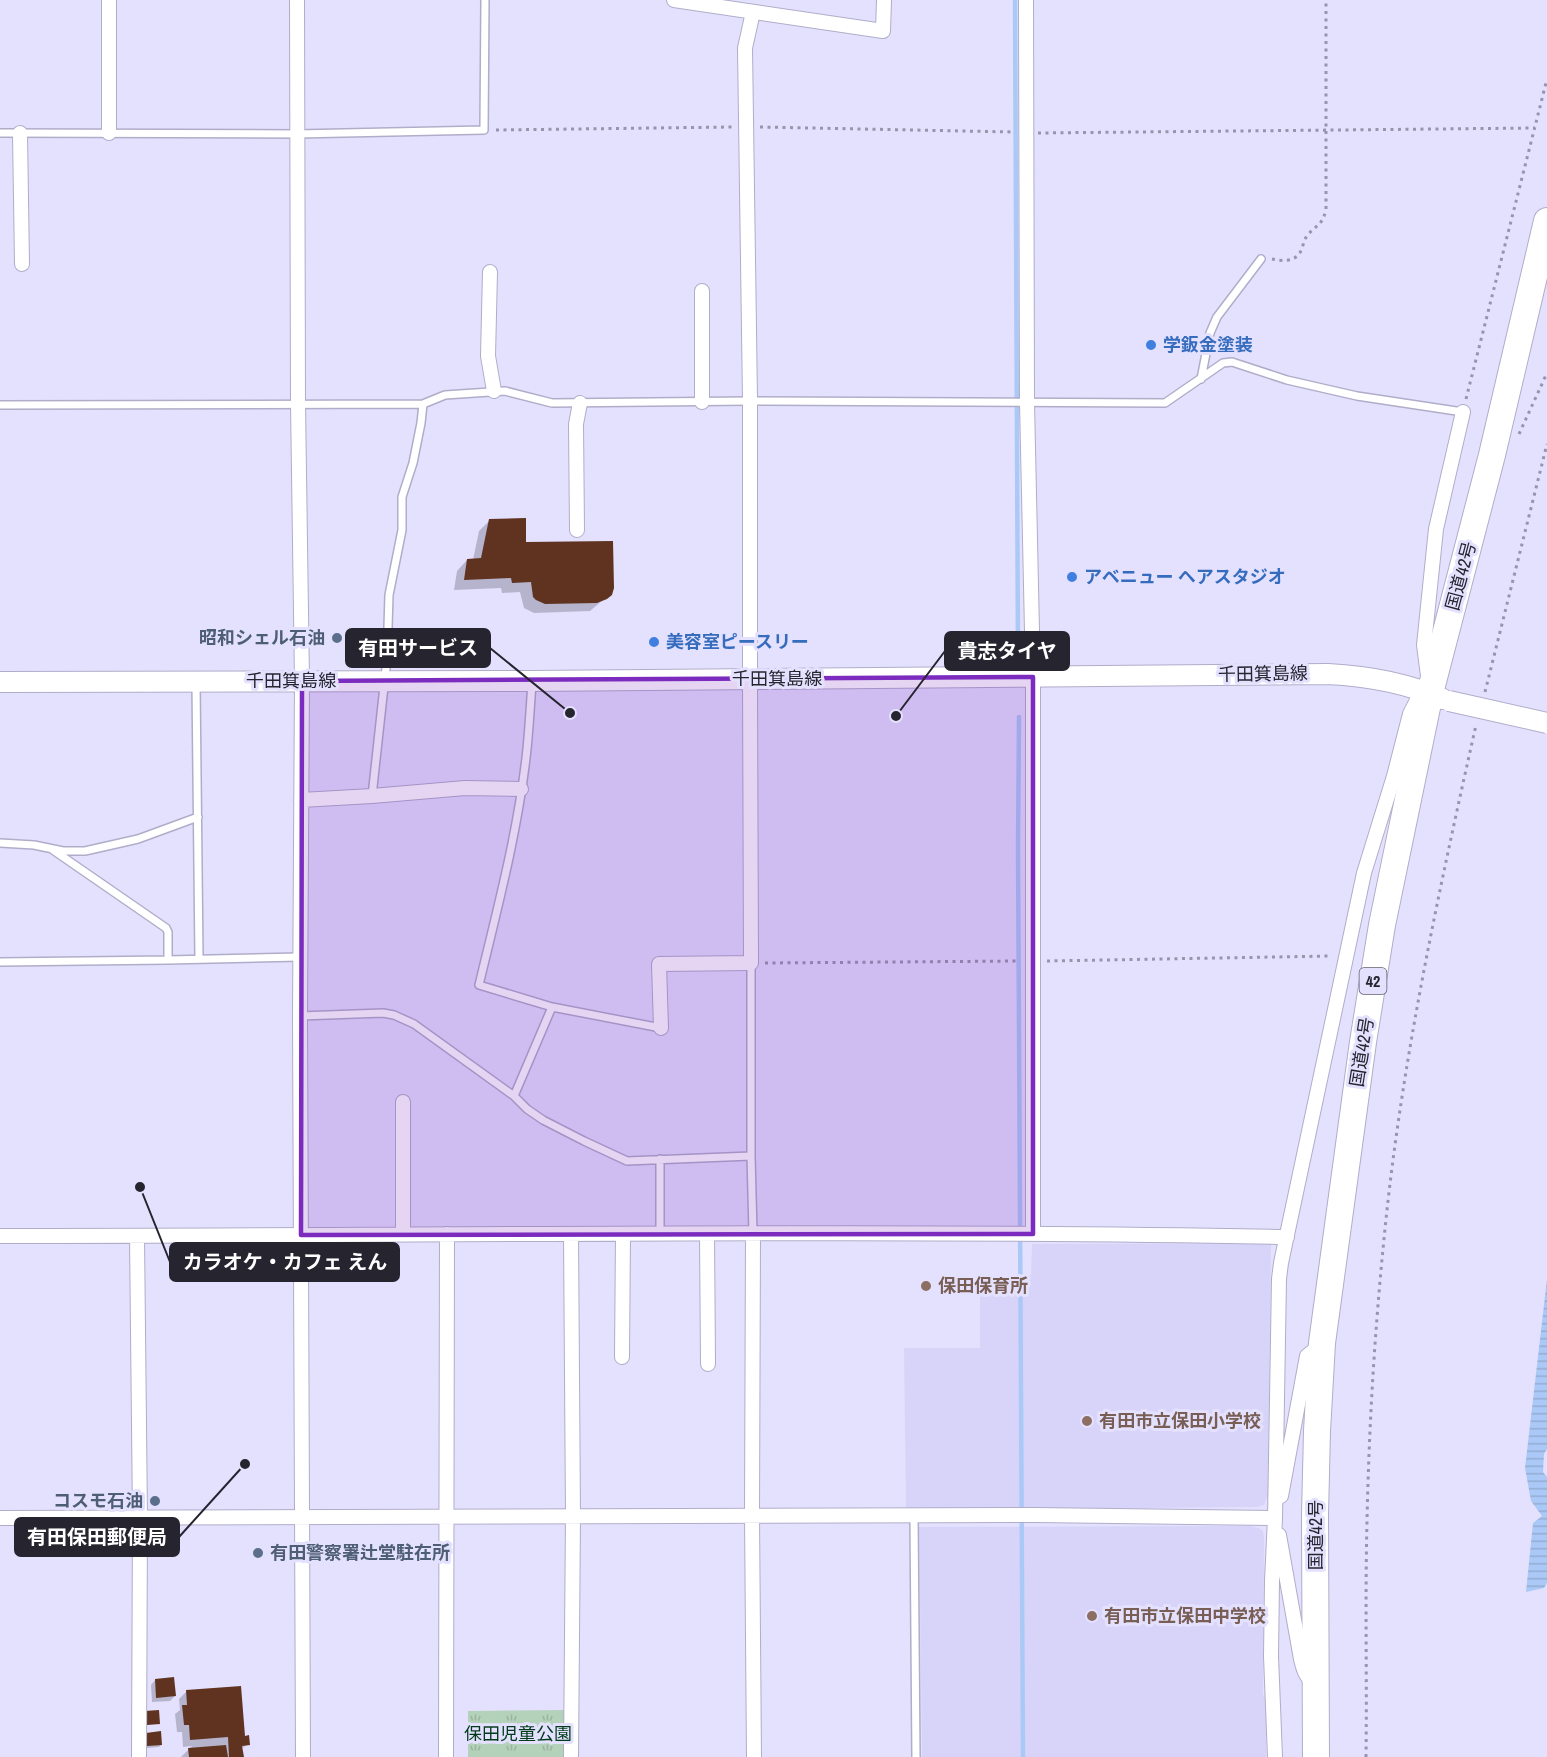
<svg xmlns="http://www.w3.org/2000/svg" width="1547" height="1757" font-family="'Archivo Narrow','Noto Sans JP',sans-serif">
  <defs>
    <pattern id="park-tufts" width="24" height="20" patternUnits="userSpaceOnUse" patternTransform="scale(1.5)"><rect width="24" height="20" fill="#b4d1ba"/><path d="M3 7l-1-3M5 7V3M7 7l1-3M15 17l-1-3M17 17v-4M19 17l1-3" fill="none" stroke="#9bb3a0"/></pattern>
    <pattern id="water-rules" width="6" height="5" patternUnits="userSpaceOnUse" patternTransform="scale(1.5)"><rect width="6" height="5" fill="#abc9f6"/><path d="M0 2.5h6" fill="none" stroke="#93acd3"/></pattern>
  </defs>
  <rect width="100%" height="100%" fill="#e4e1ff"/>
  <!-- built -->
  <path fill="#d8d4f9" d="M1271,1243L1268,1495L1264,1505L1257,1507L906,1510L904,1348H980V1275H1031L1032,1244Z
    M1250,1526L1259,1528L1263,1531L1264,1538L1263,1694L1266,1701V1757H922L919,1527Z"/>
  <!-- park -->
  <path fill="url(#park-tufts)" d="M568,1710V1757H468V1711Z"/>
  <!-- water -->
  <path fill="url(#water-rules)" d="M1547,1279V1449L1544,1454L1543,1472L1547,1477V1583L1544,1588L1526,1592L1533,1523L1542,1516L1531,1501L1525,1468Z"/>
  <!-- shadow -->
  <path fill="#0003" d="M490,520L525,543L610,594L590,611L534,613L524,608L520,592L502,593L501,588L454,590L457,571L467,560H473L479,531Z
    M155,1680L175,1696L170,1701L152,1702L151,1685Z
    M187,1691L244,1737L248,1744L241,1749L242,1757H181L192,1746L183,1747L182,1732H177L175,1714L180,1710L179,1699Z
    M147,1734L161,1745L159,1747L146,1748L145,1736Z"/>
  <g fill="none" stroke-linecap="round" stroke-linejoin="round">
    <!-- stream -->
    <path stroke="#abc9f6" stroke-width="4.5" d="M1015,0C1018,220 1015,440 1018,660
      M1019,717L1018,849L1023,1757"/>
  </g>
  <!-- building -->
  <path fill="#5f331f" d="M526,518V542L613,541L614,588L612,595L607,599L597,603L545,604L536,600L533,597L531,582L512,583L511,578L464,580L467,559L481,558L489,519Z
    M174,1677L176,1696L156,1698L155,1679Z
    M241,1686L245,1736L249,1735L250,1745L242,1746L244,1757H229L228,1737L190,1740L189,1725H184L182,1705H187L186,1690Z
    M159,1710L160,1724L147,1725L145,1711Z
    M161,1731L162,1745L147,1746L146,1733Z
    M226,1745L228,1757H189L188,1748Z"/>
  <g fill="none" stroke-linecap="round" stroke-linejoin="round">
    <!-- lane casing -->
    <g stroke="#b0adc9" stroke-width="10">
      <path id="lane" d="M0,133L297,134L484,130L485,0
        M1201,379L1210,333L1217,317L1261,259
        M0,405L423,404L445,395L505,391L552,403L750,401L1165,403L1223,363L1232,362L1287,380L1357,396L1463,412
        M196,683L199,959
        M372,796L387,659L389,595L402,530V497L413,463L421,423L423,404
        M0,843L34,845L63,851H85L138,839L198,817
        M53,850L166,928L168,932V960
        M0,962L168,960L300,957
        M751,963V1156L753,1233
        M552,1007L661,1028
        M300,1016L383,1013L394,1015L414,1024L514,1096L552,1007L479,985C497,910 517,835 526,758C529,733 530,709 532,684
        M514,1096L527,1109L543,1120L584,1141L627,1161L751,1156
        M660,1159V1233
        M914,1516L916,1757"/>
    </g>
    <!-- street casing -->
    <g stroke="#b0adc9" stroke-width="16">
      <path id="street" d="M109,0V133
        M297,0L298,403L302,681L300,1016L303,1757
        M674,0L883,31L884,0
        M1026,0L1027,402L1033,677V1234
        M20,133L22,264
        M490,272L488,356L494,391
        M702,291V402
        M577,530L576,424L580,403
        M1428,676L1424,645L1436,529L1463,412
        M301,800L372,796L465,788L521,789
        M661,1028L659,964L751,963L750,679V401L745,48L753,12
        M403,1102V1234
        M571,1234L573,1516L571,1757
        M707,1234L708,1364
        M753,1234L752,1516L754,1757
        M0,1236C429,1236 858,1229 1287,1237
        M137,1236L140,1519L139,1757
        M622,1357L623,1234
        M1281,1496L1307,1356L1322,1344
        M0,1518L1035,1515L1275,1518
        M1279,1535L1301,1659C1303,1667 1305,1676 1312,1681
        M446,1757L447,1234
        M1275,1757L1271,1656L1272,1581L1275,1518L1279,1279L1281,1263L1364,873L1394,776L1410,714L1422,690"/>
    </g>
    <!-- secondary casing -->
    <g stroke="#b0adc9" stroke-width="22">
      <path id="secondary" d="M0,682L532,681L1328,674C1367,676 1407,683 1443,699"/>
    </g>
    <!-- highway casing -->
    <g stroke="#b0adc9" stroke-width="28">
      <path id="highway" d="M1316,1757L1315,1515L1317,1431L1322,1343L1363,1042L1382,925L1430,693L1492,455L1547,221"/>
    </g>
    <!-- path -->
    <path stroke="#9794ab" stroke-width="3" stroke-dasharray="3 4.5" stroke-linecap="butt" d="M760,127L1014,132
      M496,130L732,127
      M1038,133L1535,128
      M1272,259C1281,261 1293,262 1299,254C1303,249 1303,241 1307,236C1316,224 1321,228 1326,210V0
      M1466,399L1547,79
      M1519,434L1547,373
      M1485,692L1547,444
      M1047,961L1331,956
      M765,963L1019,961
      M1366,1757C1367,1679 1365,1600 1367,1521C1369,1424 1375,1326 1385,1229C1402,1060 1439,890 1476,725"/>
    <!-- lane -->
    <use href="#lane" stroke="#fff" stroke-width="7"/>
    <!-- street -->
    <use href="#street" stroke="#fff" stroke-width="14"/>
    <!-- secondary -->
    <use href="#secondary" stroke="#fff" stroke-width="20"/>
    <!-- highway -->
    <use href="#highway" stroke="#fff" stroke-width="26"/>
    <!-- secondary-bridge casing -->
    <g stroke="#b0adc9" stroke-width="22" stroke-linecap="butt">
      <path id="secondary-bridge" d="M1449,701L1547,723"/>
    </g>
    <!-- secondary-bridge -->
    <use href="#secondary-bridge" stroke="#fff" stroke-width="20"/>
  </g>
  <!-- marked area -->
  <path fill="#7b2cbf" fill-opacity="0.2" stroke="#7b2cbf" stroke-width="4.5" stroke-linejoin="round" d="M1033,677V1234L301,1235L302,681Z"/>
  <!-- markers -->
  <g fill="#3f7fe0" stroke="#e4e1ff" stroke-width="2">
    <circle cx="1151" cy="345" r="6"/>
    <circle cx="1072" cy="577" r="6"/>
    <circle cx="654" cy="642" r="6"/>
  </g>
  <g fill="#5c6f8a" stroke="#e4e1ff" stroke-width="2">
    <circle cx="337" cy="638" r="6"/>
    <circle cx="155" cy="1501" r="6"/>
    <circle cx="258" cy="1553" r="6"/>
  </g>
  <g fill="#8d6e63" stroke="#e4e1ff" stroke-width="2">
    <circle cx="926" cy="1286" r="6"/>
    <circle cx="1087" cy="1421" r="6"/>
    <circle cx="1092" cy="1616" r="6"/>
  </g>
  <g text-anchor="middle" stroke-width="6" stroke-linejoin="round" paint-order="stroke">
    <!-- shield labels -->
    <rect fill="#e4e1ff" stroke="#5f5d6d" stroke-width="1.5" x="1359.5" y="968" width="27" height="26" rx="4.5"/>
    <g font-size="16" font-weight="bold" fill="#26242f">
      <text x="1373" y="987">42</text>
    </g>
    <!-- shop labels -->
    <g font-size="18" font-weight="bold" fill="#366cbe" stroke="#e4e1ff" text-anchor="start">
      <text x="1163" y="351">学鈑金塗装</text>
      <text x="1084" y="583">アベニュー ヘアスタジオ</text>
      <text x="666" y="648">美容室ピースリー</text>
    </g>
    <!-- street labels -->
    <g font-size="18" fill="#26242f" stroke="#e4e1ff">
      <text transform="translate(1461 576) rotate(-75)" y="6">国道42号</text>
      <text transform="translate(1263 674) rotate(-1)" y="6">千田箕島線</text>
      <text x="777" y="685">千田箕島線</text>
      <text x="291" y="687">千田箕島線</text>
      <text transform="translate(1362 1052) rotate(-81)" y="6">国道42号</text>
      <text transform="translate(1316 1535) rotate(-90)" y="6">国道42号</text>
    </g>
    <!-- service labels -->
    <g font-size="18" font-weight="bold" fill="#4e5e75" stroke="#e4e1ff" text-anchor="end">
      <text x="325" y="644">昭和シェル石油</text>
      <text x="143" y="1507">コスモ石油</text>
      <text x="270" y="1559" text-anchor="start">有田警察署辻堂駐在所</text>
    </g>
    <!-- education labels -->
    <g font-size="18" font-weight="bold" fill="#785e54" stroke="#e4e1ff" text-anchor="start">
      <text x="938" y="1292">保田保育所</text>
      <text x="1099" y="1427">有田市立保田小学校</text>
      <text x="1104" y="1622">有田市立保田中学校</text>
    </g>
    <!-- park labels -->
    <g font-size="18" fill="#013a19" stroke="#e4e1ff">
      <text x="518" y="1740">保田児童公園</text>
    </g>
  </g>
  <!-- callouts -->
  <path fill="none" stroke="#26242f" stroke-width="2" d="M570 713L490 648M896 716L945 651M140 1187L170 1262M245 1464L179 1537"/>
  <g fill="#26242f" stroke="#e4e1ff" stroke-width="2">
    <circle cx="570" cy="713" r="6"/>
    <circle cx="896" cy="716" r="6"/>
    <circle cx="140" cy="1187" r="6"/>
    <circle cx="245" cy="1464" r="6"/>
  </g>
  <g fill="#26242f" stroke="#26242f" stroke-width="2">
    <rect x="346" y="629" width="144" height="38" rx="6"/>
    <rect x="945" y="632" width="124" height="38" rx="6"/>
    <rect x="170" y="1243" width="229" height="38" rx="6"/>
    <rect x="15" y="1518" width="164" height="38" rx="6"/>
  </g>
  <g font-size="20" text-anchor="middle" font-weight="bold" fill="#fff">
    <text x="418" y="655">有田サービス</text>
    <text x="1007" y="658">貴志タイヤ</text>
    <text x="285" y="1269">カラオケ・カフェ えん</text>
    <text x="97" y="1544">有田保田郵便局</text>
  </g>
</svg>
